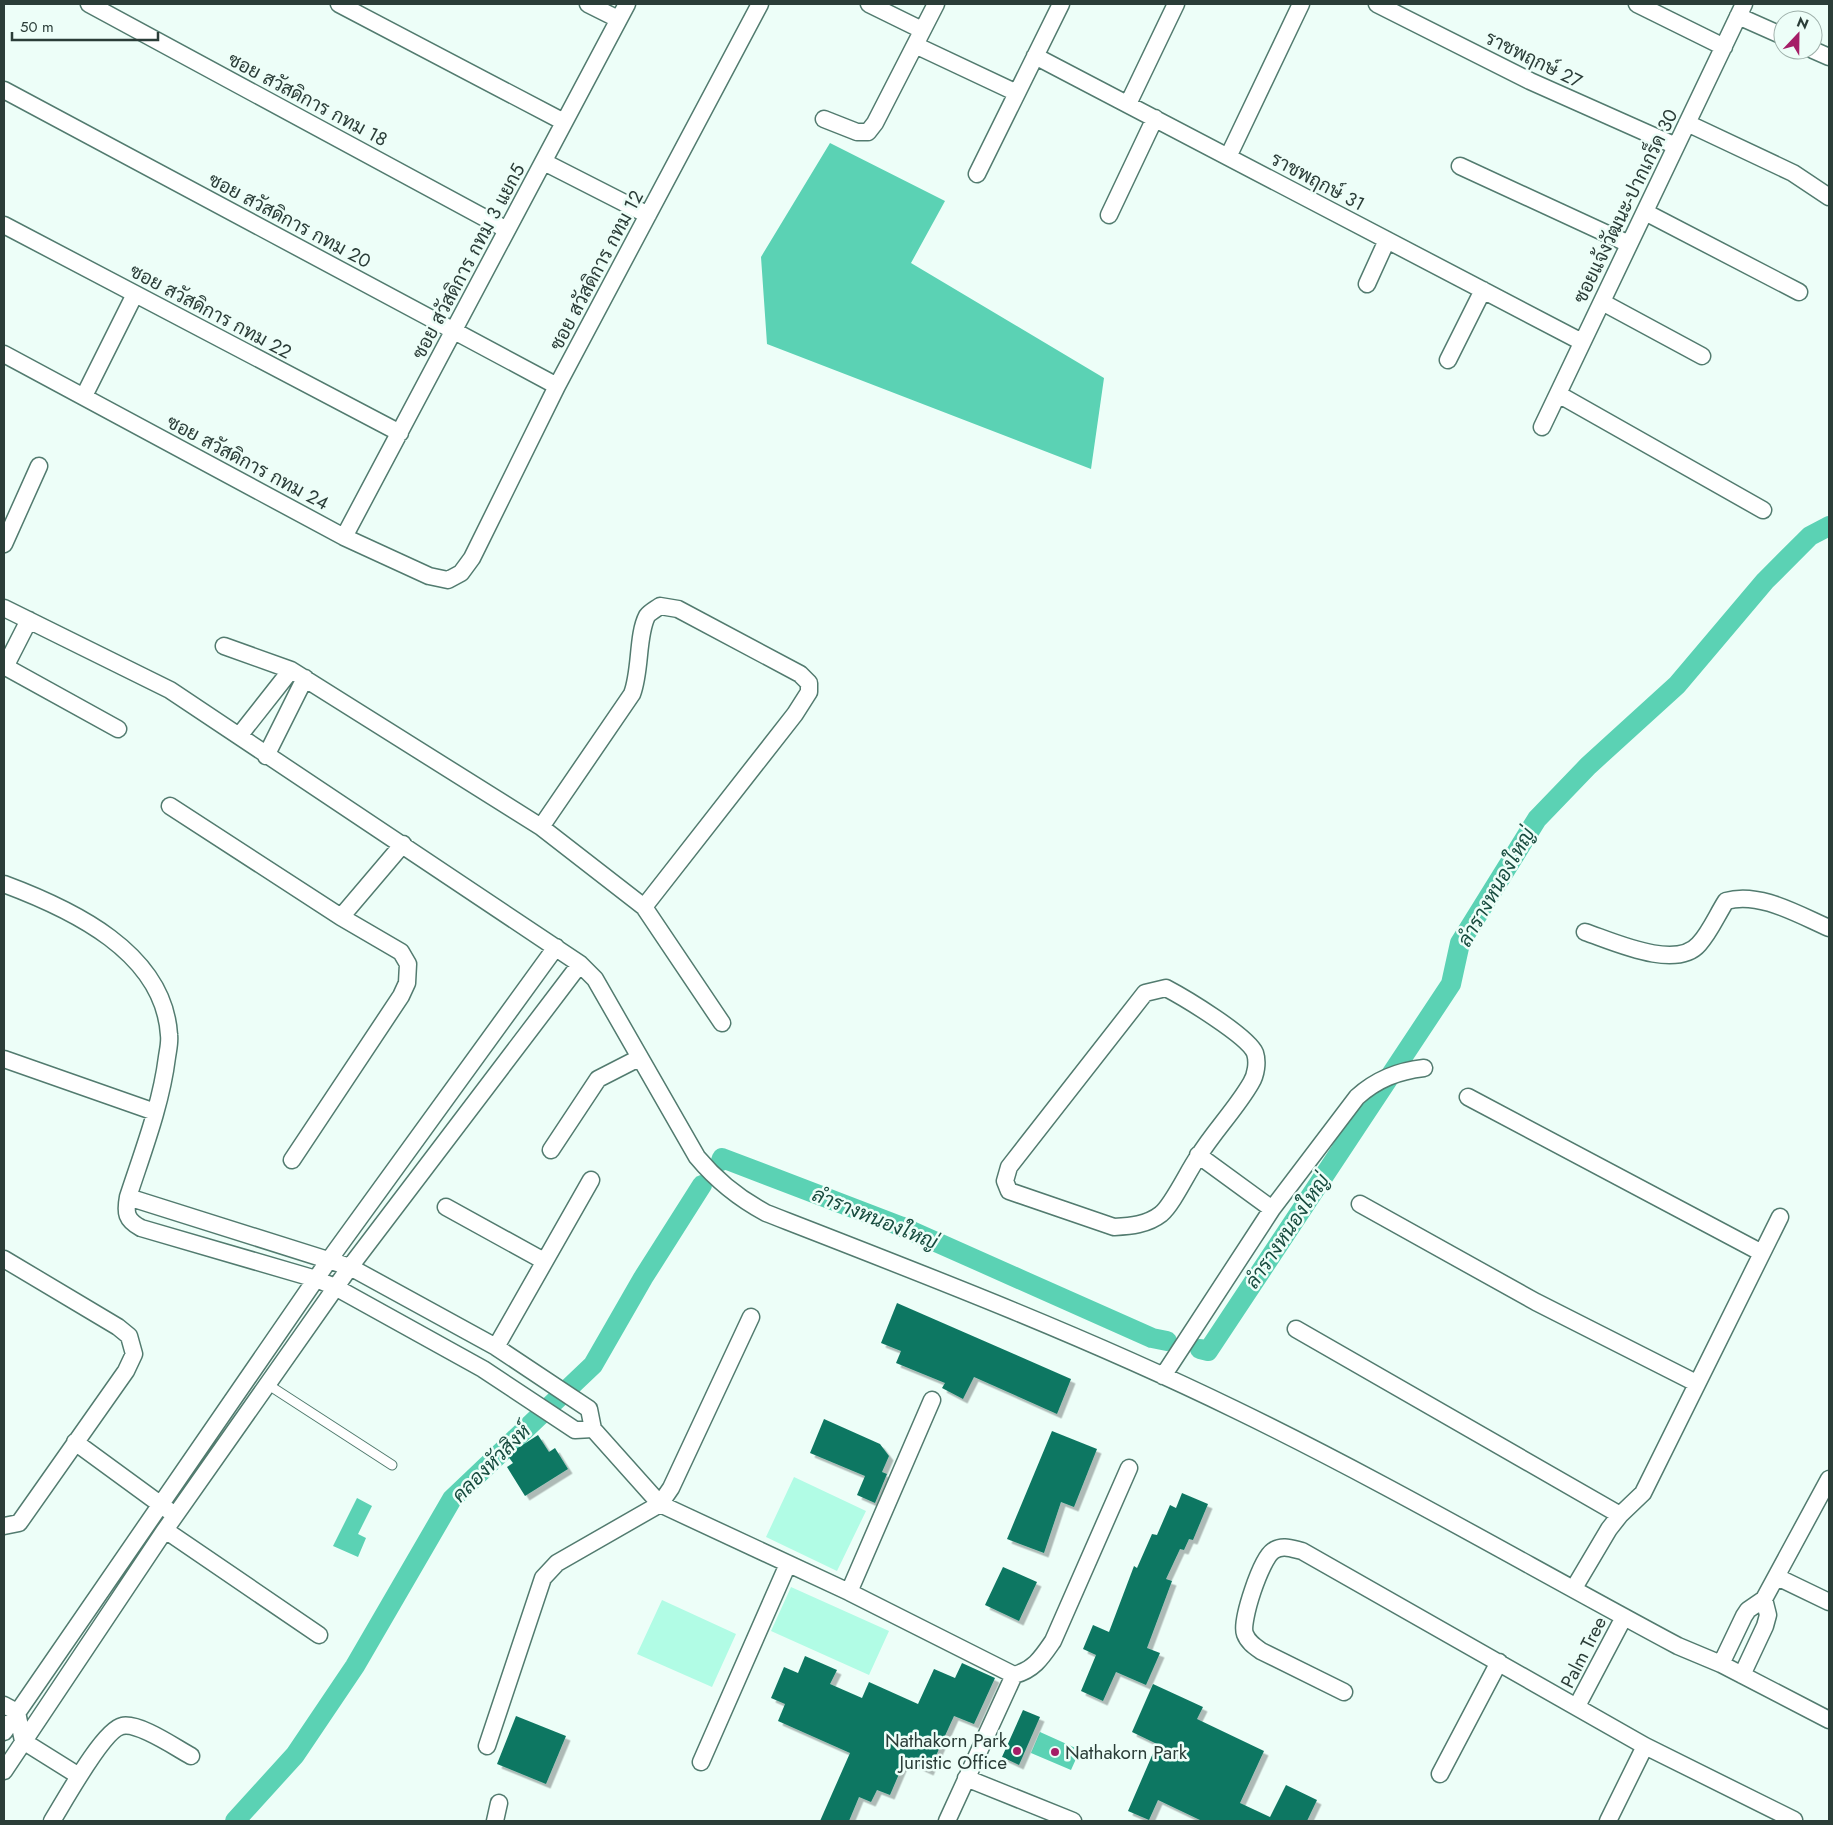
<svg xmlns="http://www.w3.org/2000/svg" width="1833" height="1825" font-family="Jost,Sarabun,sans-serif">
  <defs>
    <filter id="shadow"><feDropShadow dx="4.5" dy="4.5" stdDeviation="0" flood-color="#0004"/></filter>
  </defs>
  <rect width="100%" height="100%" fill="#edfef8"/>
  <!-- green -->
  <path fill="#b1fce5" d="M794,1477L866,1511L837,1571L766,1537Z
    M791,1587L889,1631L869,1675L771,1631Z
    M662,1600L736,1634L712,1687L637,1654Z"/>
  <!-- water -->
  <path fill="#5bd2b4" d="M830,143L945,201L911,263L1104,378L1091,469L767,344L761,257Z
    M357,1498L372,1506L358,1534L366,1538L358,1557L333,1546Z
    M1040,1732L1080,1750L1071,1770L1031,1753Z"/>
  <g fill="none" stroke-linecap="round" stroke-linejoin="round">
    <!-- canal -->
    <path stroke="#5bd2b4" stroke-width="20" d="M721,1161L722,1158L900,1226L1152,1338L1167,1341
      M1200,1349L1208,1351L1451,984L1460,943L1537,819L1588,766L1677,685L1765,581L1810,536L1829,526
      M235,1821L295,1755L355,1666L452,1499L593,1365L643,1278L702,1185"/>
  </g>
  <!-- building -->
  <path fill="#107762" filter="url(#shadow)" d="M897,1303L1071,1379L1057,1414L974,1377L963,1399L942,1388L945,1383L896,1363L901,1351L881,1343Z
    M824,1419L880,1444L889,1456L882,1472L887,1474L875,1503L857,1495L865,1476L810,1453Z
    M1052,1431L1097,1449L1074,1507L1061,1502L1044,1553L1007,1539Z
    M538,1435L549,1452L555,1448L568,1469L525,1496L507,1467L513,1463L507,1455Z
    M1182,1493L1208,1504L1193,1540L1189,1539L1184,1550L1180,1549L1166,1579L1172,1581L1147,1648L1160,1653L1146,1685L1116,1672L1103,1701L1081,1691L1096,1655L1083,1649L1093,1625L1109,1632L1134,1566L1137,1568L1152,1534L1157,1535L1170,1505L1176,1508Z
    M1003,1567L1037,1582L1019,1621L985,1605Z
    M805,1656L837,1670L830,1684L862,1698L869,1682L918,1704L934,1669L955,1678L962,1663L995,1678L974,1724L954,1716L929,1771L905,1760L890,1795L877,1790L871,1802L859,1797L849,1821H820L850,1753L778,1721L785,1704L771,1698L784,1667L798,1673Z
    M1153,1684L1203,1707L1197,1719L1264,1751L1240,1803L1270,1817L1286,1785L1317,1800L1307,1821H1202L1158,1800L1149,1820L1128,1811L1157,1744L1132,1732Z
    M1023,1710L1040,1717L1019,1765L1002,1757Z
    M516,1716L566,1736L546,1784L497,1764Z"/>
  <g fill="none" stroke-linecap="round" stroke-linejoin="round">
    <!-- lane casing -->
    <g stroke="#527b6f" stroke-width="11">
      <path id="lane" d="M267,1384L392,1465"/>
    </g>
    <!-- street casing -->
    <g stroke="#527b6f" stroke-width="19">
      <path id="street" d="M89,4L507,230
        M339,4L564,122
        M588,4L618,19
        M869,4L922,30
        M1377,4L1530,81L1676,146
        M1637,4L1724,47
        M1738,16L1783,36
        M915,45L1017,93
        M1813,50L1829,57
        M1035,56L1582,342
        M4,90L557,386
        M1128,104L1176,4
        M824,119L857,132H868L875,123L936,4
        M1687,123L1793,173L1829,197
        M1228,157L1301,4
        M544,162L648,215
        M1460,166L1629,244
        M977,174L1061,4
        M1645,212L1799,292
        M1109,215L1155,118
        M4,225L400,433
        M1367,284L1387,240
        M1602,302L1702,356
        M4,354L344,537L429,576L448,580L461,573L472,558L557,386L760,4
        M1448,360L1483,290
        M1558,394L1763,510
        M84,396L135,294
        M1542,427L1744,4
        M344,537L627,4
        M4,544L39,466
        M4,608L170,690L580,964L595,979L697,1157C717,1181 738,1198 766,1213C923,1274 1082,1335 1234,1409C1385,1482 1530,1567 1678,1646L1721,1664L1829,1720
        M224,646L291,670L541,827L644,907L722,1023
        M4,666L118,729
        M5,667L29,620
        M239,736L291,670
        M266,756L305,678
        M170,806L341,917L401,952L408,964L407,983L401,996L292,1160
        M541,827L632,694C641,671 637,635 647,616C650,612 656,609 660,606L678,609L800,674L809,683V692L795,714L644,907
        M4,884C71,909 164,952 169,1035C170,1042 168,1050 167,1057C161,1105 143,1151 128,1197C125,1213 126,1220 141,1228L316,1279L335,1287L483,1369L575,1430L593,1429
        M341,917L403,844
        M1585,932C1612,941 1676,971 1699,944C1710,932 1717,915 1726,901C1759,891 1799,915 1829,928
        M1166,988C1185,998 1248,1036 1255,1053C1258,1062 1256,1075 1251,1083C1236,1109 1214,1131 1198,1157C1188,1171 1173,1204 1161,1214C1147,1225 1130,1226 1114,1227L1009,1191L1005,1181L1009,1167L1145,993Z
        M4,1059L155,1112
        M1468,1097L1762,1253
        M551,1150L598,1079L639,1058
        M128,1197L350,1267L496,1347L589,1409L593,1429L660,1504L849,1592L1014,1675C1034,1670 1042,1657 1053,1641L1129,1468
        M1360,1204L1536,1302L1696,1383
        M446,1207L544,1261
        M1272,1209L1357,1097C1377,1079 1398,1071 1424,1068
        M4,1259L118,1327L129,1336L134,1354L126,1371L19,1523L4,1526
        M1296,1329L1620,1515
        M496,1347L591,1180
        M1163,1376L1272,1209L1198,1155
        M75,1442L168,1510
        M165,1530L319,1635
        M1777,1577L1829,1602
        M1574,1588L1609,1529L1620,1515L1643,1493L1780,1217
        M849,1592L932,1400
        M1721,1664L1744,1616L1748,1610L1764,1599L1829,1479
        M1742,1675L1765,1626L1768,1615L1764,1599
        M1344,1692L1261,1651C1254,1646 1248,1642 1245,1634C1240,1622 1261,1559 1273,1551C1282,1544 1293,1549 1302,1551L1645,1746L1794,1820
        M4,1705L17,1712L23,1741L79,1776
        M1577,1706L1624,1617
        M4,1732L329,1260L556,947
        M487,1746L543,1578L557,1563L660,1504L671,1488L751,1317
        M701,1762L788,1564
        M4,1771L165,1530L350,1267L580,964
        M1440,1774L1499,1662
        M966,1778L1073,1821
        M52,1821C64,1802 103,1730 122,1726C139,1722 176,1748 191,1756
        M495,1821L499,1803
        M947,1821L1014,1675
        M1608,1821L1645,1746"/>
    </g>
    <!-- lane -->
    <use href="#lane" stroke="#fff" stroke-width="9"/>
    <!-- street -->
    <use href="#street" stroke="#fff" stroke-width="16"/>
  </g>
  <!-- markers -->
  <g fill="#a51e67" stroke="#edfef8" stroke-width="2">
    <circle cx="1017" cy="1751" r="5"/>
    <circle cx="1055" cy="1752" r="5"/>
  </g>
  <g text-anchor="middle" stroke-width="5" stroke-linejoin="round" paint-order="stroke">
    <!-- street labels -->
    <g font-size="19" fill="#2b3d38" stroke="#edfef8">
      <text transform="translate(1534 59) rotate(26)" y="7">ราชพฤกษ์ 27</text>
      <text transform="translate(308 99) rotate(28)" y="7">ซอย สวัสดิการ กทม 18</text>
      <text transform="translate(1318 181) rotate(28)" y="7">ราชพฤกษ์ 31</text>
      <text transform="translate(1625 206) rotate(-64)" y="7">ซอยแจ้งวัฒนะ-ปากเกร็ด 30</text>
      <text transform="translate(290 220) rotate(28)" y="7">ซอย สวัสดิการ กทม 20</text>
      <text transform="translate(468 261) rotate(-62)" y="7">ซอย สวัสดิการ กทม 3 แยก5</text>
      <text transform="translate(596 270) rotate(-62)" y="7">ซอย สวัสดิการ กทม 12</text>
      <text transform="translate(211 311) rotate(28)" y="7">ซอย สวัสดิการ กทม 22</text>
      <text transform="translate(248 462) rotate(28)" y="7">ซอย สวัสดิการ กทม 24</text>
      <text transform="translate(1583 1652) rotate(-63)" y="7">Palm Tree</text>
    </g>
    <!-- poi labels -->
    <g font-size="19" fill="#2b3d38" stroke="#edfef8" text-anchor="end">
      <text x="1007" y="1747">Nathakorn Park<tspan x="1007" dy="22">Juristic Office</tspan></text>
      <text x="1065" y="1759" text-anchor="start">Nathakorn Park</text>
    </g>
    <!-- water labels -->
    <g font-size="20" font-style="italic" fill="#174b3e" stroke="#edfef8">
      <text transform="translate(1496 887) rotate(-60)" y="7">ลำรางหนองใหญ่</text>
      <text transform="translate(875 1218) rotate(22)" y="7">ลำรางหนองใหญ่</text>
      <text transform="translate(1287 1231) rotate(-56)" y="7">ลำรางหนองใหญ่</text>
      <text transform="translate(491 1463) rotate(-45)" y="7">คลองหัวสิงห์</text>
    </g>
  </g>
  <!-- border -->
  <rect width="1833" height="1825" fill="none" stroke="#2b3d38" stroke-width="10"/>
  <!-- north arrow -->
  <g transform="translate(1798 35) rotate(22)"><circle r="24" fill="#edfef8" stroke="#9fb1ab"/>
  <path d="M0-4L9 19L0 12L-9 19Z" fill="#a51e67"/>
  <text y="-8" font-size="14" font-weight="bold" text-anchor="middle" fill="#2b3d38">N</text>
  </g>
  <!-- scale -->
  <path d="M12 32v8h146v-8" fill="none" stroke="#2b3d38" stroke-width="2.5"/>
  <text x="20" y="32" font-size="15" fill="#2b3d38" stroke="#edfef8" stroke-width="4" paint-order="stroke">50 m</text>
</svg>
